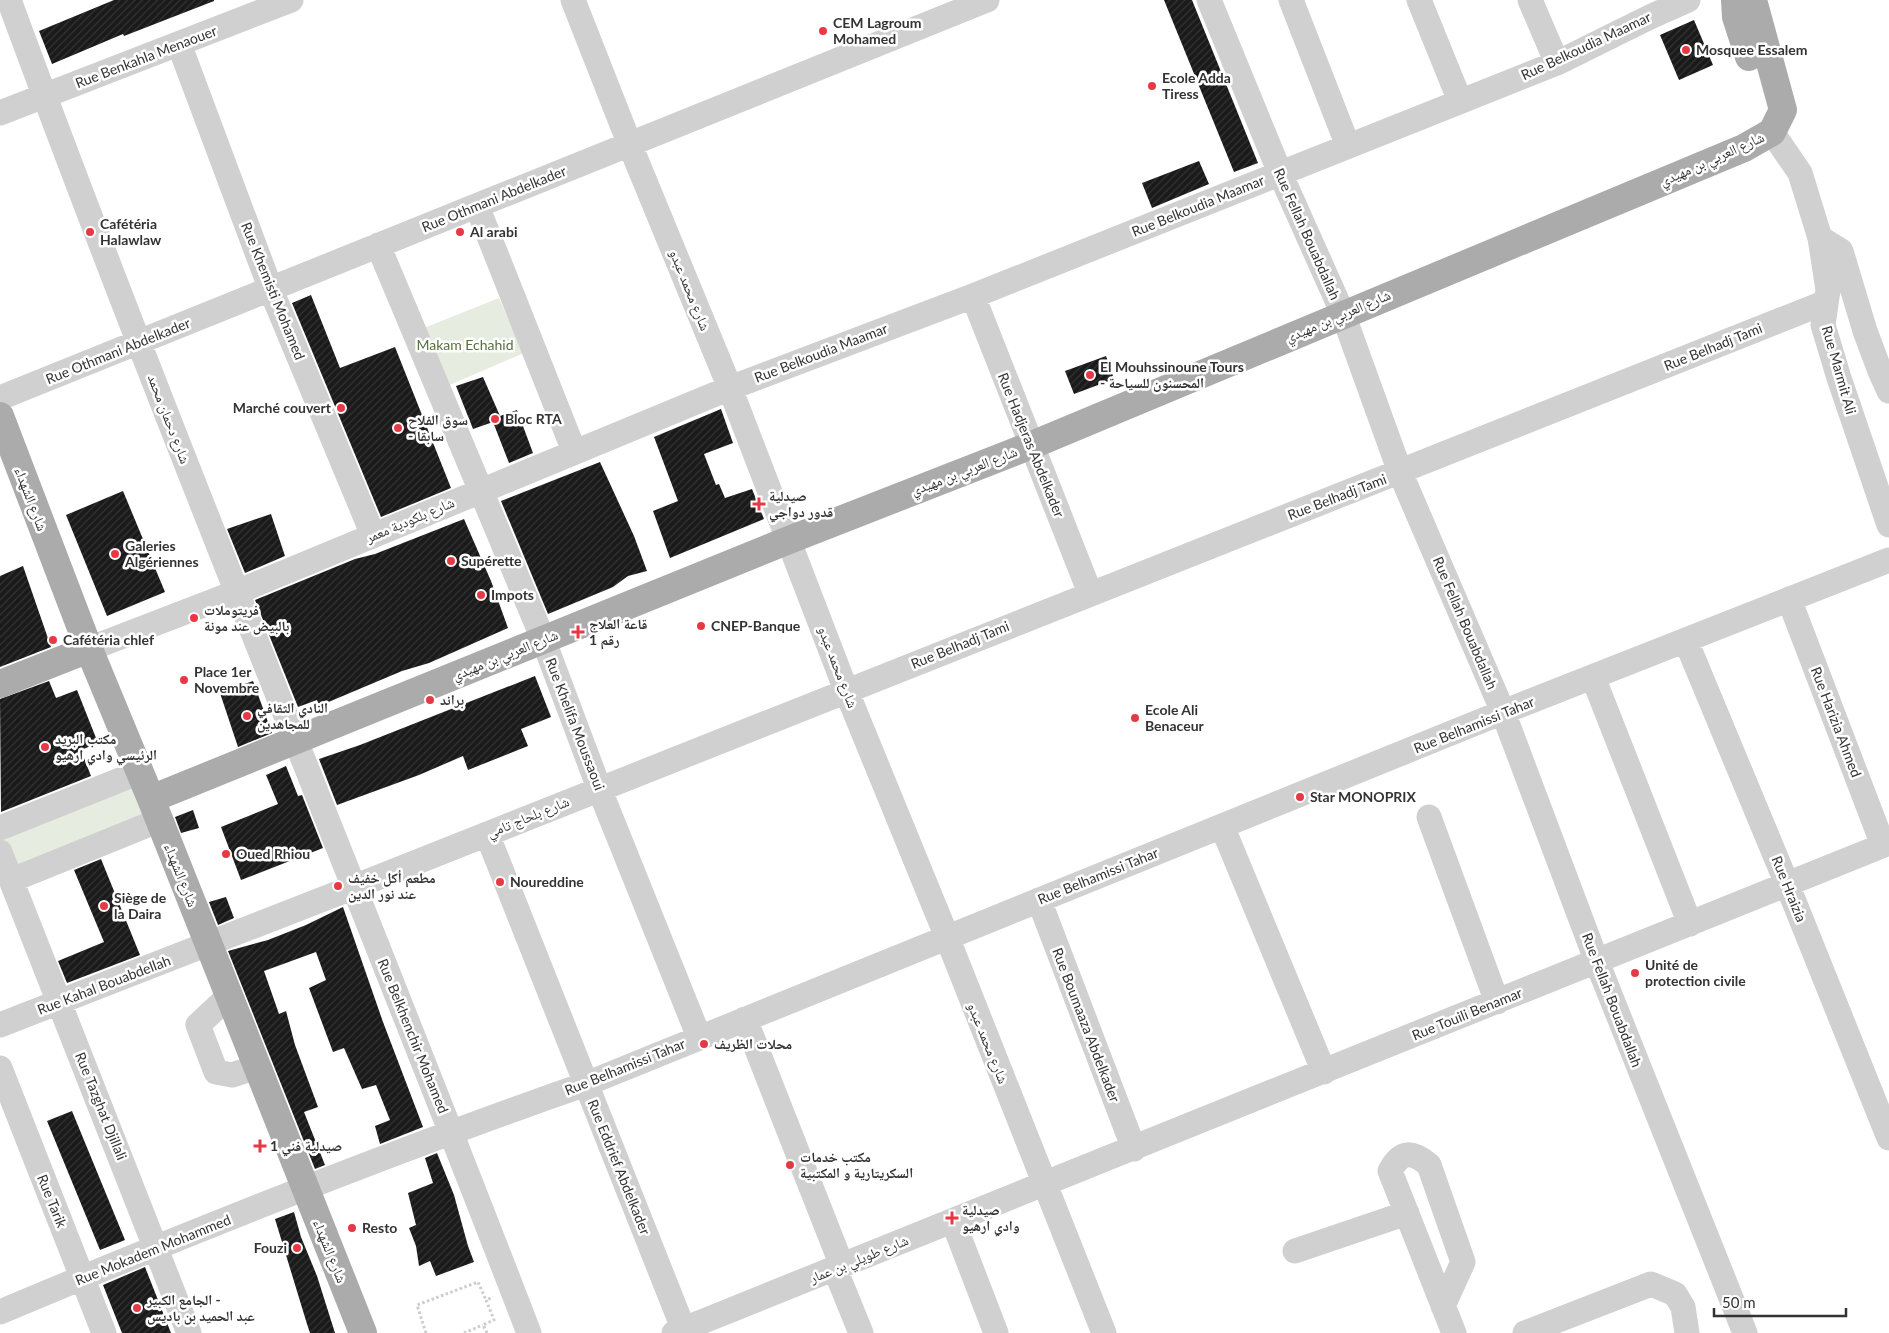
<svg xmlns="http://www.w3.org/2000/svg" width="1889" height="1333" font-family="Lato,'Noto Naskh Arabic',sans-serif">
  <defs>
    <pattern id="building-hatch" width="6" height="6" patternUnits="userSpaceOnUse" patternTransform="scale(1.25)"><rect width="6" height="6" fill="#1a1a1a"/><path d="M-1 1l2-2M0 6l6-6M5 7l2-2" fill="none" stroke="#333"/></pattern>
  </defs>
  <rect width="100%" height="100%" fill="#fff"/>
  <!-- garden -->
  <path fill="#e6ecdf" d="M499,298L524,353L447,386L424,328Z
    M132,784L146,818L17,870L3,836Z"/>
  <!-- building -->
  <path fill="url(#building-hatch)" d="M114,0H214V1L124,36L123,34L52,64L39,31Z
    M1164,0H1192L1258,163L1234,172Z
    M1694,20L1713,65L1679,80L1660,35Z
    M1199,161L1209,184L1152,208L1142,183Z
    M311,295L340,368L395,347L451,488L381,517L292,303Z
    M1106,356L1114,379L1074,394L1065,371Z
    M483,377L500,416L517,410L533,453L509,463L493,422L473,429L456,386Z
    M721,409L733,443L704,454L716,485L719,484L725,498L752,489L764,519L670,558L653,511L678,501L654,437Z
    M600,462L634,536L647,571L628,576L613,587L548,614L501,501Z
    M123,491L165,592L107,616L66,515Z
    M271,514L285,556L245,573L227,529Z
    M464,519L491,581L508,628L429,663L402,671L319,706L317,700L298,707L255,600L355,559L375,554Z
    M23,566L51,647L0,667V576Z
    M535,676L551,717L521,729L528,746L468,770L463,756L419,775L337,805L319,759L360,745Z
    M49,681L56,698L77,690L98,743L81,750L91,776L1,812L0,699Z
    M253,681L272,733L238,747L220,693Z
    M286,766L298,796L302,795L323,848L241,880L221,827L278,804L266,775Z
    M193,810L199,828L181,833L175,817Z
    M101,859L140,955L67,983L58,961L104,942L74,870Z
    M226,897L234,918L218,925L209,902Z
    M343,907L383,1022L423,1127L380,1144L375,1126L390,1120L376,1085L362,1089L344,1048L333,1052L309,988L326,980L316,952L264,971L279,1014L286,1011L295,1045L318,1107L304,1112L325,1165L315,1169L228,951L268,940L306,925Z
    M72,1111L125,1240L100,1250L47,1121Z
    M437,1153L454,1195L468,1246L474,1262L436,1276L430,1261L419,1266L416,1246L409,1228L416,1225L408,1193L433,1183L425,1158Z
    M294,1212L301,1237L317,1276L335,1333H310L307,1324L275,1219Z
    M145,1267L171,1333H122L103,1285Z"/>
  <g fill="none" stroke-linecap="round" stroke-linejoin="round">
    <!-- path -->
    <path stroke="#cdcdcd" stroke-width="3" stroke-dasharray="2.5 2.5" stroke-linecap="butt" d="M426,1333L417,1305L478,1282L486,1300
      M464,1333L483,1325
      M487,1333L483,1325L494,1320L486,1300L493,1297"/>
    <!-- minor -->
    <path stroke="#d0d0d0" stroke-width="25" d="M9,0C174,448 358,888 529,1333
      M573,0L630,145L730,388L846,690L947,937L1104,1333
      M1209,0L1280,173L1343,314L1400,472L1503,712L1597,962L1745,1333
      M1291,0L1348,146
      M1419,0L1460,101
      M1530,0L1557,63
      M179,44L271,290L373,535
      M0,113L291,0
      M1772,132L1800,173L1820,238L1828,290L1823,325L1839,378L1889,525
      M477,206L574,451
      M1820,238L1841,251L1865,331L1880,371L1889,391
      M378,245L543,639L599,788L699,1037
      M973,296L1090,593
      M0,398L987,0
      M1789,599L1883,845
      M1686,641L1787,884L1889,1138
      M89,649L237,592L730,388L973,296L1557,63L1652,16L1688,0
      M1593,677L1690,924
      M1429,817L1497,1002
      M1222,826L1324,1072
      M0,828L140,772
      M487,834L685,1333
      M0,852L189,1333
      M12,880L160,820
      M1039,900L1134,1149
      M229,996L198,1025L216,1072L232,1075L257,1067
      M745,1019L842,1266
      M0,1025L354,887L1826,302
      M0,1068L104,1333
      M953,1221L996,1333
      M1295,1251L1407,1213
      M835,1269L861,1333
      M1443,1306L1463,1262L1429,1165C1412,1151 1401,1150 1390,1171L1454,1333
      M0,1312C193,1231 388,1153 586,1084L1503,712L1889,560
      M674,1333L1889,843
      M1525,1333L1651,1284L1675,1294L1683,1307L1687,1333"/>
    <!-- major -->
    <path stroke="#ababab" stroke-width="28" d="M1735,0L1736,17L1749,57
      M1753,0L1783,110L1772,132
      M0,416L89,649L151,799L363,1333
      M0,684L89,649
      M151,799L789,540L1032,445L1744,148L1772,132"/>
  </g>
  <!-- markers -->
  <g fill="#e63946" stroke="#fff" stroke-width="2">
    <circle cx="823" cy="31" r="5"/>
    <circle cx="1686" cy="50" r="5"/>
    <circle cx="1152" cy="86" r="5"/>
    <circle cx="90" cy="232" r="5"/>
    <circle cx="460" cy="232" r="5"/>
    <circle cx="1090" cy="375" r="5"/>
    <circle cx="341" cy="408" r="5"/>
    <circle cx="495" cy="419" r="5"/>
    <circle cx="398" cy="428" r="5"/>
    <path d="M756.5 496.5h5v5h5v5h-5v5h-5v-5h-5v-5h5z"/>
    <circle cx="115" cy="554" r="5"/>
    <circle cx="451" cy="561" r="5"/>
    <circle cx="481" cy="595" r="5"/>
    <circle cx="194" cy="618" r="5"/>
    <circle cx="701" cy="626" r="5"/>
    <path d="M575.5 624.5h5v5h5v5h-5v5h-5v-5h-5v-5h5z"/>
    <circle cx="53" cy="640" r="5"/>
    <circle cx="184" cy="680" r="5"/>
    <circle cx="430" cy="700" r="5"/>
    <circle cx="247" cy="716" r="5"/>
    <circle cx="1135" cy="718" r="5"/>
    <circle cx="45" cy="747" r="5"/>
    <circle cx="1300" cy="797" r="5"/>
    <circle cx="226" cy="854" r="5"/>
    <circle cx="500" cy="882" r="5"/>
    <circle cx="338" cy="886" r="5"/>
    <circle cx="104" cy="906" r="5"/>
    <circle cx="1635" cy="973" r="5"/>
    <circle cx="704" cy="1044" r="5"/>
    <path d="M257.5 1138.5h5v5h5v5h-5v5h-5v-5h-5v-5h5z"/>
    <circle cx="790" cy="1165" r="5"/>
    <path d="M949.5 1210.5h5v5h5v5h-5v5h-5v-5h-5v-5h5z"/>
    <circle cx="352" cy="1228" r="5"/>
    <circle cx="297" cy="1248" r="5"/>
    <circle cx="137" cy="1308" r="5"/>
  </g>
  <g text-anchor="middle" stroke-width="5" stroke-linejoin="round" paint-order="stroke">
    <!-- poi labels -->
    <g font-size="14" font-weight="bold" fill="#333" stroke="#fff" text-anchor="start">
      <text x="833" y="28">CEM Lagroum<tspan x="833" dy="16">Mohamed</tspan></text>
      <text x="1696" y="55">Mosquee Essalem</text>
      <text x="1162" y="83">Ecole Adda<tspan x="1162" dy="16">Tiress</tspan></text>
      <text x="100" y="229">Cafétéria<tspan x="100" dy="16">Halawlaw</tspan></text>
      <text x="470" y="237">Al arabi</text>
      <text x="1100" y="372">El Mouhssinoune Tours<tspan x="1100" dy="16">- المحسنون للسياحة</tspan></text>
      <text x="331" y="413" text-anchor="end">Marché couvert</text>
      <text x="505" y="424">Bloc RTA</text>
      <text x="408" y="425">سوق الفلاح<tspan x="408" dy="16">- سابقا</tspan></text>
      <text x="769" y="501">صيدلية<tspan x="769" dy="16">قدور دواجي</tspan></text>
      <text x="125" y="551">Galeries<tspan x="125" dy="16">Algériennes</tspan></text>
      <text x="461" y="566">Supérette</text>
      <text x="491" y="600">Impots</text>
      <text x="204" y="615">فريتوملات<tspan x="204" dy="16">بالبيض عند مونة</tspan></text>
      <text x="589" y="629">قاعة العلاج<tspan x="589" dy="16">رقم 1</tspan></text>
      <text x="711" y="631">CNEP-Banque</text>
      <text x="63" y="645">Cafétéria chlef</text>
      <text x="194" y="677">Place 1er<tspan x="194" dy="16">Novembre</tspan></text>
      <text x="440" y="705">براند</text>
      <text x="257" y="713">النادي الثقافي<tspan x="257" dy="16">للمجاهدين</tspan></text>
      <text x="1145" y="715">Ecole Ali<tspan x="1145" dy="16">Benaceur</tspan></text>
      <text x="55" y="744">مكتب البريد<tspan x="55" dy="16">الرئيسي وادي ارهيو</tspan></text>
      <text x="1310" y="802">Star MONOPRIX</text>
      <text x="236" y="859">Oued Rhiou</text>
      <text x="348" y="883">مطعم أكل خفيف<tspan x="348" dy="16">عند نور الدين</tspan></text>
      <text x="510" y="887">Noureddine</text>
      <text x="114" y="903">Siège de<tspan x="114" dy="16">la Daira</tspan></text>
      <text x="1645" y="970">Unité de<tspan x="1645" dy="16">protection civile</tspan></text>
      <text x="714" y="1049">محلات الظريف</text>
      <text x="270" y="1151">صيدلية فني 1</text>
      <text x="800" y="1162">مكتب خدمات<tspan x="800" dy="16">السكريتارية و المكتبية</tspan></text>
      <text x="962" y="1215">صيدلية<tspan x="962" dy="16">وادي ارهيو</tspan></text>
      <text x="362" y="1233">Resto</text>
      <text x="287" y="1253" text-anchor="end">Fouzi</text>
      <text x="147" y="1305">الجامع الكبير -<tspan x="147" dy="16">عبد الحميد بن باديس</tspan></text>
    </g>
    <!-- street labels -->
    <g font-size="14" fill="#333" stroke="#fff">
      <text transform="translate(1586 46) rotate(-25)" y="5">Rue Belkoudia Maamar</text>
      <text transform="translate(146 57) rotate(-21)" y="5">Rue Benkahla Menaouer</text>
      <text transform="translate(1712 159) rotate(-24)" y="5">شارع العربي بن مهيدي</text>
      <text transform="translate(494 199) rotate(-22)" y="5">Rue Othmani Abdelkader</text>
      <text transform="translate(1198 206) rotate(-22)" y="5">Rue Belkoudia Maamar</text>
      <text transform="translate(1307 234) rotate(66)" y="5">Rue Fellah Bouabdallah</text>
      <text transform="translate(690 290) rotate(68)" y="5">شارع محمد عبدو</text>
      <text transform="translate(273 291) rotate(68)" y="5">Rue Khemisti Mohamed</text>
      <text transform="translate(1338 316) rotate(-23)" y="5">شارع العربي بن مهيدي</text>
      <text transform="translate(1713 347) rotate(-22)" y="5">Rue Belhadj Tami</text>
      <text transform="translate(118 351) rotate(-22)" y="5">Rue Othmani Abdelkader</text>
      <text transform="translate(821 353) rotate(-21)" y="5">Rue Belkoudia Maamar</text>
      <text transform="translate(1839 370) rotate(74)" y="5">Rue Marmit Ali</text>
      <text transform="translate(169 419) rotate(69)" y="5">شارع دحمان محمد</text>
      <text transform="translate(1031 445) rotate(68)" y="5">Rue Hadjeras Abdelkader</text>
      <text transform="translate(964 471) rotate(-21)" y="5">شارع العربي بن مهيدي</text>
      <text transform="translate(1337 497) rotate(-21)" y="5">Rue Belhadj Tami</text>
      <text transform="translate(31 499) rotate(69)" y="5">شارع الشهداء</text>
      <text transform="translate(410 520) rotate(-23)" y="5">شارع بلكودية معمر</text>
      <text transform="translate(1465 623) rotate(67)" y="5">Rue Fellah Bouabdallah</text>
      <text transform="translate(960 645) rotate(-22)" y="5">Rue Belhadj Tami</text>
      <text transform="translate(505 655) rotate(-22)" y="5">شارع العربي بن مهيدي</text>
      <text transform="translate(838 667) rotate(69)" y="5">شارع محمد عبدو</text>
      <text transform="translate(1836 722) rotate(69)" y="5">Rue Harizia Ahmed</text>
      <text transform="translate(575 724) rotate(69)" y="5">Rue Khelifa Moussaoui</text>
      <text transform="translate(1474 725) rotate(-22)" y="5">Rue Belhamissi Tahar</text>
      <text transform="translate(528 817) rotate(-22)" y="5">شارع بلحاج تامي</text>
      <text transform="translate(181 875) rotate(68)" y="5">شارع الشهداء</text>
      <text transform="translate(1098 876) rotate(-22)" y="5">Rue Belhamissi Tahar</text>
      <text transform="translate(1789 889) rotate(68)" y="5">Rue Hraizia</text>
      <text transform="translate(104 985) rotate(-21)" y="5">Rue Kahal Bouabdellah</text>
      <text transform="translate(1612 1000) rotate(69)" y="5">Rue Fellah Bouabdallah</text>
      <text transform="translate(1467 1014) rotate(-22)" y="5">Rue Touili Benamar</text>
      <text transform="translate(1086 1025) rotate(69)" y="5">Rue Boumaaza Abdelkader</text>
      <text transform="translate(413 1036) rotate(68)" y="5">Rue Belkhenchir Mohamed</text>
      <text transform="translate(988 1043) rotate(68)" y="5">شارع محمد عبدو</text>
      <text transform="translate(625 1067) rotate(-22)" y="5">Rue Belhamissi Tahar</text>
      <text transform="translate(101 1106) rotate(68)" y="5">Rue Tazghat Djillali</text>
      <text transform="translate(619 1167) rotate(68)" y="5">Rue Eddrief Abdelkader</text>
      <text transform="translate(52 1201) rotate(68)" y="5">Rue Tarik</text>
      <text transform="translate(153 1250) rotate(-22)" y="5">Rue Mokadem Mohammed</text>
      <text transform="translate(330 1251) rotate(68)" y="5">شارع الشهداء</text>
      <text transform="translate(859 1259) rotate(-22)" y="5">شارع طويلي بن عمار</text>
    </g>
    <!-- park labels -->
    <g font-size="14" fill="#56703f" stroke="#fff">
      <text x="465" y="350">Makam Echahid</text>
    </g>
  </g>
  <!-- scale -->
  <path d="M1714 1308v8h132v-8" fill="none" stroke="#333333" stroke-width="2.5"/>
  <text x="1722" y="1308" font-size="15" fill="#333333" stroke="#ffffff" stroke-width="4" paint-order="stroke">50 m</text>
</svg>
